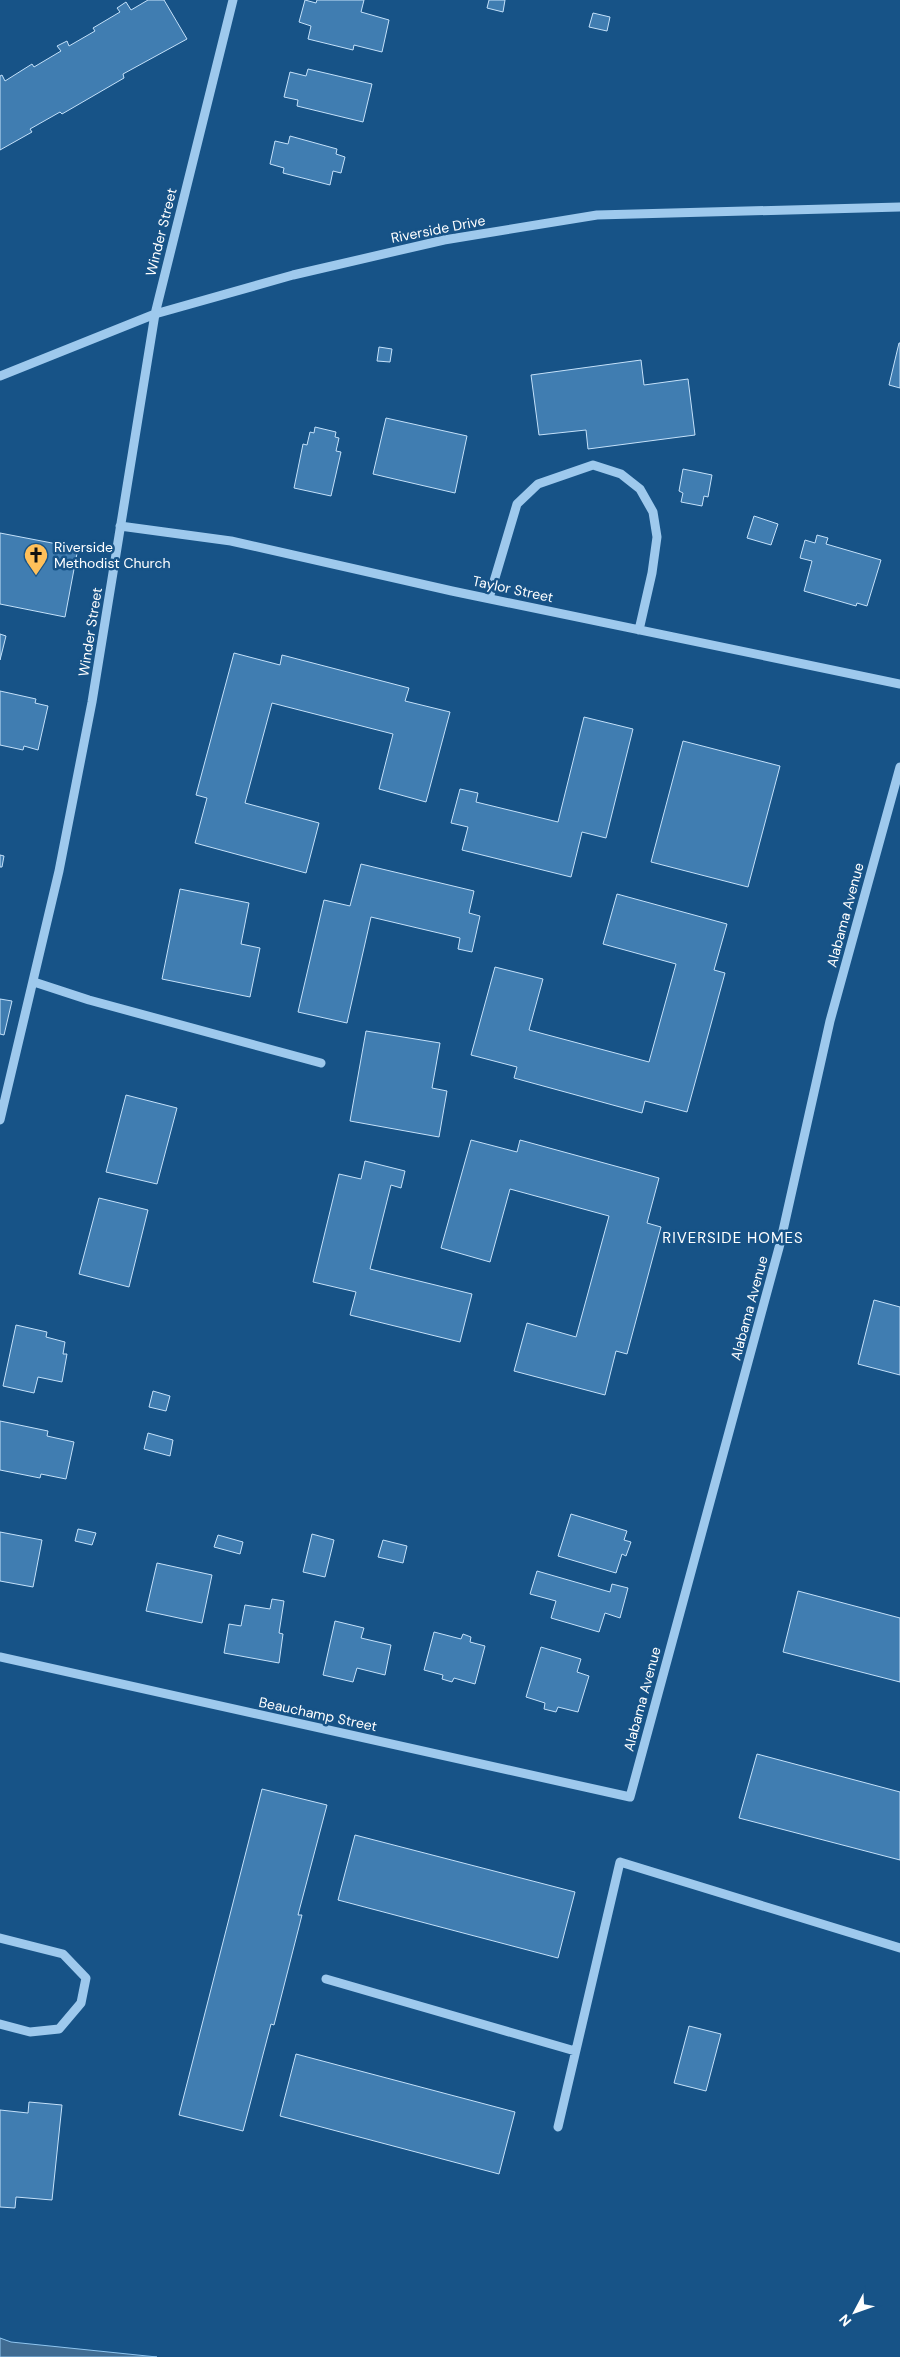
<svg xmlns="http://www.w3.org/2000/svg" width="900" height="2357" font-family="'DM Sans',sans-serif">
  <rect width="100%" height="100%" fill="#175387"/>
  <!-- water -->
  <path fill="#406c92" stroke="#90c6f0" d="M0,2338L11,2342L157,2357H0Z"/>
  <!-- building -->
  <path fill="#407db1" stroke="#c4e1fa" d="M148,0H164L187,39L123,74L124,78L62,114L60,112L30,129L32,132L0,150V76L2,75L5,81L32,64L34,67L61,51L57,46L67,41L69,46L95,31L93,28L120,12L117,8L126,2L131,10Z
    M305,0L316,3L317,0H364L361,12L389,20L382,52L354,45L353,50L308,39L311,26L299,22Z
    M489,0H505L503,12L487,8Z
    M593,13L610,17L607,31L589,27Z
    M308,69L372,84L363,122L297,106L298,100L284,97L290,72L306,76Z
    M290,136L337,149L336,154L345,157L341,173L333,171L330,185L283,173L284,168L270,164L275,141L288,144Z
    M899,343H900V388L889,385Z
    M379,347L392,349L390,362L377,361Z
    M641,360L644,385L688,379L695,435L588,449L586,430L539,435L531,375Z
    M386,418L467,436L455,493L373,474Z
    M315,427L336,432L335,437L339,438L336,451L341,452L331,496L294,488L303,444L307,445L310,432L314,433Z
    M683,469L712,475L708,497L704,496L702,506L681,502L683,493L679,491Z
    M754,516L778,524L771,545L747,538Z
    M0,533L78,548L65,617L0,604Z
    M817,535L828,538L826,544L881,560L867,606L857,603L856,606L804,591L812,561L800,558L805,540L815,543Z
    M0,634L6,636L0,660Z
    M234,653L280,665L282,655L409,688L405,701L450,712L426,802L379,789L393,734L272,703L245,803L319,823L306,873L195,843L207,798L196,795Z
    M0,691L36,699L35,703L48,706L38,750L24,746L23,750L0,745Z
    M584,717L633,729L606,838L582,832L571,877L462,850L468,827L451,823L460,789L478,793L476,802L558,822Z
    M683,741L780,766L748,887L651,862Z
    M0,855L4,856L2,867H0Z
    M361,864L474,891L469,913L480,916L472,952L458,949L460,938L371,917L347,1023L298,1012L324,900L350,906Z
    M180,889L249,903L241,944L260,948L250,997L162,979Z
    M617,894L727,924L714,970L725,973L687,1112L645,1101L642,1113L514,1078L517,1067L471,1055L495,967L543,979L529,1030L649,1062L676,964L603,944Z
    M0,999L12,1001L4,1035L0,1034Z
    M366,1031L440,1043L432,1088L447,1091L439,1137L350,1121Z
    M126,1095L177,1108L157,1184L106,1172Z
    M471,1140L517,1152L520,1140L659,1178L647,1223L661,1227L627,1354L616,1351L605,1395L514,1371L527,1323L576,1337L609,1216L510,1189L490,1262L441,1248Z
    M365,1161L405,1171L401,1188L391,1185L370,1269L472,1294L460,1342L350,1315L356,1292L313,1282L339,1174L361,1179Z
    M99,1198L148,1210L129,1287L79,1274Z
    M874,1300L900,1307V1375L858,1364Z
    M16,1325L47,1332L46,1337L65,1342L63,1354H67L62,1382L38,1377L34,1393L3,1386Z
    M153,1391L170,1396L166,1411L149,1407Z
    M0,1421L48,1431L47,1436L74,1442L66,1479L41,1474L40,1478L0,1470Z
    M148,1433L173,1440L170,1456L144,1449Z
    M571,1514L627,1531L624,1540L631,1542L626,1556L622,1554L616,1573L558,1556Z
    M78,1529L96,1533L92,1545L75,1541Z
    M0,1532L42,1540L33,1587L0,1581Z
    M312,1534L334,1540L325,1577L303,1572Z
    M218,1535L243,1542L240,1554L214,1547Z
    M383,1540L407,1546L403,1563L378,1557Z
    M157,1563L212,1575L202,1623L146,1611Z
    M537,1571L610,1592L612,1584L628,1588L620,1618L605,1613L599,1632L551,1618L556,1601L530,1594Z
    M798,1591L900,1618V1682L783,1652Z
    M272,1599L284,1601L279,1633L283,1634L279,1663L224,1653L229,1624L241,1626L245,1605L270,1609Z
    M335,1621L364,1628L361,1638L391,1645L385,1675L357,1668L353,1682L323,1675Z
    M434,1632L461,1639L463,1634L471,1637L470,1642L485,1646L475,1684L454,1678L452,1682L442,1679L443,1675L424,1670Z
    M541,1647L581,1659L577,1672L589,1676L578,1712L558,1707L556,1712L544,1709L545,1703L526,1697Z
    M757,1754L900,1792V1860L739,1818Z
    M262,1789L327,1805L298,1915H302L274,2025L271,2024L243,2131L179,2115Z
    M355,1835L575,1892L558,1958L338,1900Z
    M689,2026L721,2034L706,2091L674,2083Z
    M296,2054L515,2112L499,2174L280,2116Z
    M29,2102L62,2105L52,2200L16,2197L15,2208L0,2207V2110L28,2113Z"/>
  <g fill="none" stroke-linecap="round" stroke-linejoin="round">
    <!-- minor -->
    <path stroke="#9ec9ed" stroke-width="9" d="M0,376L155,314L293,275L444,240L597,215L900,207
      M120,526L231,541L452,591L900,684
      M489,598L517,504L538,484L593,465L621,474L640,489L653,512L657,537L652,573L639,630
      M34,982L89,1000L321,1063
      M0,1120L59,871L92,702L155,314L233,0
      M0,1657L630,1797L780,1244L830,1021L900,767
      M0,1938L63,1954L86,1978L81,2003L59,2029L30,2032L0,2024
      M326,1979L575,2051
      M558,2127L620,1862L900,1948"/>
  </g>
  <!-- icons -->
  <defs>
    <g id="church-pin" transform="scale(1.25)"><path d="M0 17L-7.5 6A9.5 9.5 0 1 1 7.5 6Z" fill="#ffc05a" stroke="#175387"/><path d="M-1.2-6h2.4v3.5h3.3v2.4h-3.3V6h-2.4V-.1h-3.3v-2.4h3.3Z" fill="#111"/></g>
  </defs>
  <g fill-rule="evenodd">
    <use href="#church-pin" x="36" y="555"/>
  </g>
  <g text-anchor="middle" stroke-width="5" stroke-linejoin="round" paint-order="stroke">
    <!-- street labels -->
    <g font-size="14" fill="#fff" stroke="#175387">
      <text transform="translate(438 229) rotate(-11)" y="5">Riverside Drive</text>
      <text transform="translate(161 232) rotate(-76)" y="5">Winder Street</text>
      <text transform="translate(513 589) rotate(12)" y="5">Taylor Street</text>
      <text transform="translate(90 632) rotate(-81)" y="5">Winder Street</text>
      <text transform="translate(845 915) rotate(-75)" y="5">Alabama Avenue</text>
      <text transform="translate(749 1308) rotate(-75)" y="5">Alabama Avenue</text>
      <text transform="translate(642 1699) rotate(-75)" y="5">Alabama Avenue</text>
      <text transform="translate(318 1714) rotate(12)" y="5">Beauchamp Street</text>
    </g>
    <!-- poi labels -->
    <g font-size="14" fill="#fff" stroke="#175387" text-anchor="start">
      <text x="54" y="552">Riverside<tspan x="54" dy="16">Methodist Church</tspan></text>
    </g>
    <!-- neighbourhood labels -->
    <g font-size="15" letter-spacing="1" fill="#fff" stroke="#175387">
      <text x="733" y="1243">RIVERSIDE HOMES</text>
    </g>
  </g>
  <!-- north arrow -->
  <g transform="translate(855 2312) rotate(229)" stroke="#175387" stroke-width="4" paint-order="stroke">
  <path d="M0-4L9 19L0 12L-9 19Z" fill="#ffffff"/>
  <text y="-8" font-size="14" font-weight="bold" text-anchor="middle" fill="#ffffff">N</text>
  </g>
</svg>
